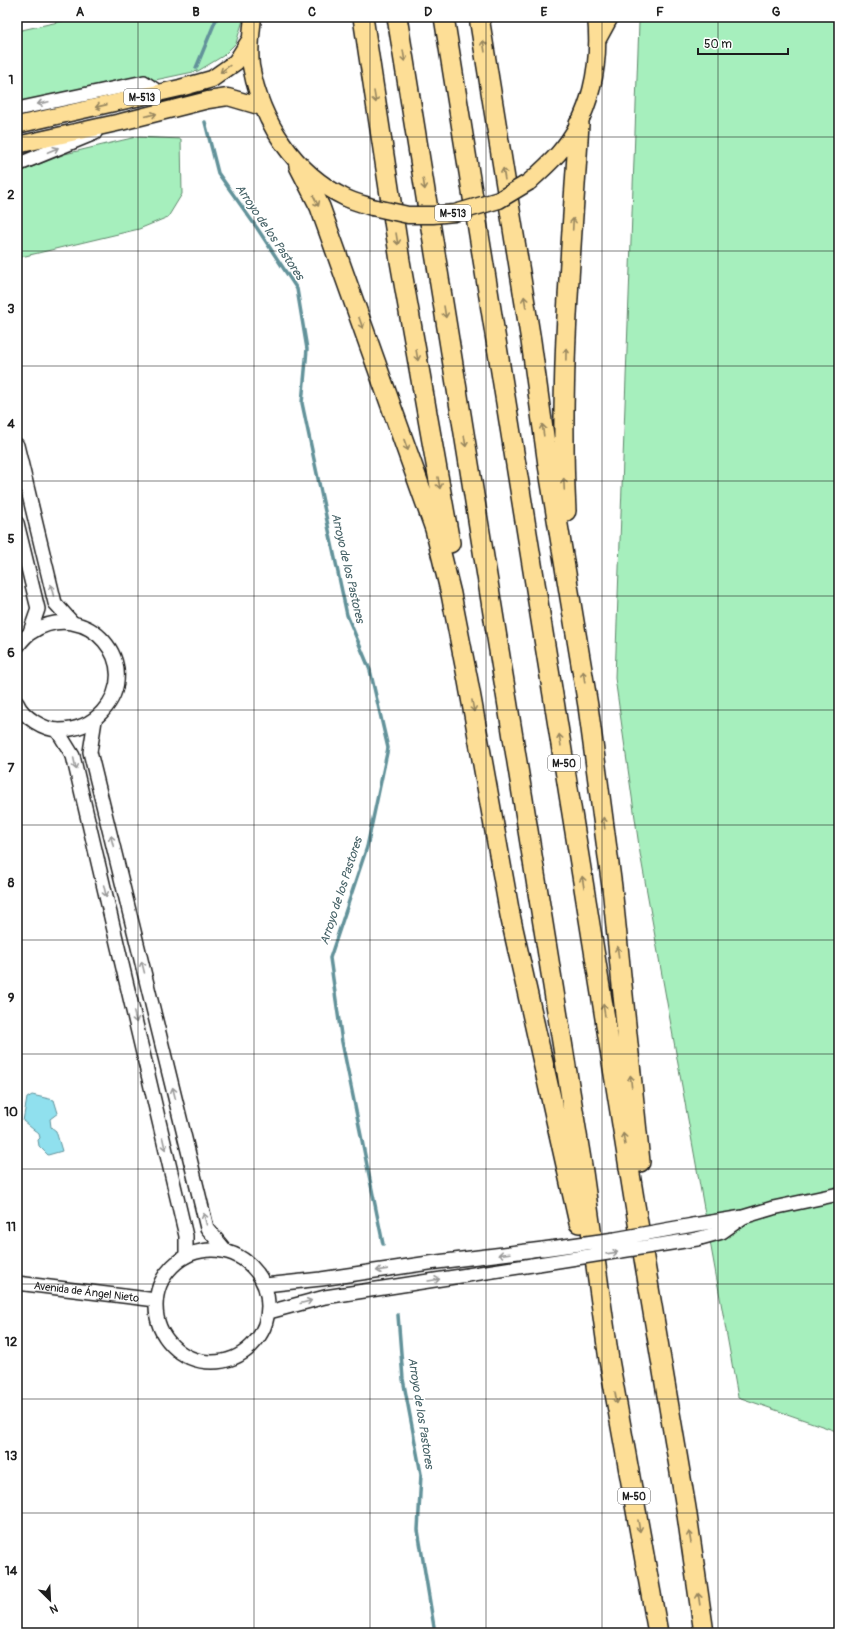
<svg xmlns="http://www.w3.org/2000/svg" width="856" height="1650" font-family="Pangolin,sans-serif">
  <rect width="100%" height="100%" fill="#fff"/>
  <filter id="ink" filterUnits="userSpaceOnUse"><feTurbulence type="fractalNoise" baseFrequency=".025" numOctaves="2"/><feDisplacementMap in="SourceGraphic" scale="8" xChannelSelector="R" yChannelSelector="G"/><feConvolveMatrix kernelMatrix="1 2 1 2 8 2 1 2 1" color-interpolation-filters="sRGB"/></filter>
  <g filter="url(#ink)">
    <!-- green -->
    <path fill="#a6efbd" stroke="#61866c" d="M81,17H244L236,43L223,56L198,71L17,109V31Z
      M649,17H839V1432L738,1397L640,853L615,678L639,23Z
      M136,137L181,139L182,194L168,217L139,229L17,258V173L65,154Z"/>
    <!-- water -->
    <path fill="#90e0ee" stroke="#62929a" d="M32,1095L54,1100L58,1113L50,1119L51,1127L56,1131L62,1151L48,1155L39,1146L38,1140L40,1138L39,1134L23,1121L27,1098Z"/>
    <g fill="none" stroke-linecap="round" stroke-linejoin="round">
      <!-- stream -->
      <path stroke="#62929a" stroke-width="3.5" d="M196,68L217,17
        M205,122L218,173L257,228L297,289L307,349L302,403L347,615L370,670L388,748L367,847L330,958L342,1042L383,1244
        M398,1315L403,1379L421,1474L418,1530L435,1633"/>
      <!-- minor casing -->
      <g stroke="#1c1c1c" stroke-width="16">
        <g id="minor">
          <path d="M17,109L144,82L160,93"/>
          <path d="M17,165L95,133"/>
          <path d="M17,445L55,603L72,622"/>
          <path d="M17,523L38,609L30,632"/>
          <path d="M17,647C21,642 26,635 32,632C87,597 146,665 102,712C91,724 76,730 59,730C44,730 23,717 17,703"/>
          <path d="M95,720L90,752L207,1228L226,1251"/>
          <path d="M57,730L73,756L186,1236V1256"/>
          <path d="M693,1225L743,1217L773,1208L839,1194"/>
          <path d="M697,1239L722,1232L742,1218"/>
          <circle cx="212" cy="1306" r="56"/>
          <path id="s1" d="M17,1283L156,1300"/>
          <path d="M265,1285L321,1279L429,1263L543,1249"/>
          <path d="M269,1312L325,1297L532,1265"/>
        </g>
      </g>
      <!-- major casing -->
      <g stroke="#1c1c1c" stroke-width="19">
        <path id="major" d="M253,17C251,33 249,50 251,66C261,121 294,173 346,198C354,202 363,204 372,207
          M598,39L610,17
          M17,125L180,88L212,79L236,62L250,40
          M17,145L121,122L208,100L228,97L262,107
          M529,182C539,173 549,164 558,154C591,117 601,65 596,17"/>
      </g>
      <!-- highway casing -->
      <g stroke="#1c1c1c" stroke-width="22">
        <path id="highway" d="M363,17L400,261L450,543
          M397,17L583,1172L609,1360L658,1633
          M444,17L635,1205L686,1508L704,1633
          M479,17L531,341L548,465L588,706L612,887L640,1162
          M299,166L320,207L435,529L451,594L468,681L510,915L579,1223
          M566,511C559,382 571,253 579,124"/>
      </g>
      <!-- minor -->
      <use href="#minor" stroke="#fff" stroke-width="13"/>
      <!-- major -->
      <use href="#major" stroke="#fdde96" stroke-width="16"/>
      <!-- highway -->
      <use href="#highway" stroke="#fdde96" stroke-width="19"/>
      <!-- minor-bridge casing -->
      <g stroke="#1c1c1c" stroke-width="16" stroke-linecap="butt">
        <path id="minor-bridge" d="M543,1249L615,1239L693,1225
          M532,1265L697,1239"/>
      </g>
      <!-- major-bridge casing -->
      <g stroke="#1c1c1c" stroke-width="19" stroke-linecap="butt">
        <path id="major-bridge" d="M372,207L408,215H433L455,213L499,200L529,182"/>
      </g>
      <!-- minor-bridge -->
      <use href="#minor-bridge" stroke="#fff" stroke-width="13"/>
      <!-- major-bridge -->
      <use href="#major-bridge" stroke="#fdde96" stroke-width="16"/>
    </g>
    <!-- one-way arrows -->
    <defs><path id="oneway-shaft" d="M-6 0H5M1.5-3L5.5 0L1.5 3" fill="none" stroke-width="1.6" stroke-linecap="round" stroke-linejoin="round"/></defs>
    <g stroke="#98875f">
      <use href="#oneway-shaft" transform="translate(484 46) rotate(-99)"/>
      <use href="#oneway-shaft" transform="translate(404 56) rotate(81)"/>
      <use href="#oneway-shaft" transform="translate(225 69) rotate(144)"/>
      <use href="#oneway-shaft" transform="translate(375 97) rotate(81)"/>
      <use href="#oneway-shaft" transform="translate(101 106) rotate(167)"/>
      <use href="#oneway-shaft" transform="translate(151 115) rotate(-14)"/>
      <use href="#oneway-shaft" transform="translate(504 174) rotate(-99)"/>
      <use href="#oneway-shaft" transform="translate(424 184) rotate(81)"/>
      <use href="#oneway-shaft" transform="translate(316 201) rotate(64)"/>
      <use href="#oneway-shaft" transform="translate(573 224) rotate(-87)"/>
      <use href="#oneway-shaft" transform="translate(397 239) rotate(81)"/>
      <use href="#oneway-shaft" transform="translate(525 302) rotate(-99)"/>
      <use href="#oneway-shaft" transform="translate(445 312) rotate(81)"/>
      <use href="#oneway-shaft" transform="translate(361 323) rotate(70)"/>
      <use href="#oneway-shaft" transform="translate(566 354) rotate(-89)"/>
      <use href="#oneway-shaft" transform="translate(417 355) rotate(80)"/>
      <use href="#oneway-shaft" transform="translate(543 430) rotate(-98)"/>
      <use href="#oneway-shaft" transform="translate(465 441) rotate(81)"/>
      <use href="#oneway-shaft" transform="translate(406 445) rotate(70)"/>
      <use href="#oneway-shaft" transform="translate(439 483) rotate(80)"/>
      <use href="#oneway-shaft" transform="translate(564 484) rotate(-93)"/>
      <use href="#oneway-shaft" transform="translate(584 677) rotate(-99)"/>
      <use href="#oneway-shaft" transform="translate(473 706) rotate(80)"/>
      <use href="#oneway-shaft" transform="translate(560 740) rotate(-99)"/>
      <use href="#oneway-shaft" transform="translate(604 823) rotate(-98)"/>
      <use href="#oneway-shaft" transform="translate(583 882) rotate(-99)"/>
      <use href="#oneway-shaft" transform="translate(618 952) rotate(-96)"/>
      <use href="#oneway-shaft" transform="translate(604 1010) rotate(-99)"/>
      <use href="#oneway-shaft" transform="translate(631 1081) rotate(-96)"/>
      <use href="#oneway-shaft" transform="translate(624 1139) rotate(-99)"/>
      <use href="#oneway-shaft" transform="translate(616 1398) rotate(80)"/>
      <use href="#oneway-shaft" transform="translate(639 1526) rotate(80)"/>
      <use href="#oneway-shaft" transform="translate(690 1537) rotate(-99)"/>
      <use href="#oneway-shaft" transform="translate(699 1599) rotate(-98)"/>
    </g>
    <g stroke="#999">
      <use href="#oneway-shaft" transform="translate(43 103) rotate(168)"/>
      <use href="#oneway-shaft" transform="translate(53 150) rotate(-23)"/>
      <use href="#oneway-shaft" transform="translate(52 590) rotate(-104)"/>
      <use href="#oneway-shaft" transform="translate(75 764) rotate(77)"/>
      <use href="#oneway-shaft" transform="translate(112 841) rotate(-104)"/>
      <use href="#oneway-shaft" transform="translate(105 891) rotate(77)"/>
      <use href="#oneway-shaft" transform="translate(143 967) rotate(-104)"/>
      <use href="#oneway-shaft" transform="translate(135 1017) rotate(77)"/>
      <use href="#oneway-shaft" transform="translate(174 1093) rotate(-104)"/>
      <use href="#oneway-shaft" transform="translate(164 1144) rotate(77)"/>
      <use href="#oneway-shaft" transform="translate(205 1219) rotate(-104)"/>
      <use href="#oneway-shaft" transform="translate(612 1253) rotate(-8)"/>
      <use href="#oneway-shaft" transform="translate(504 1254) rotate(173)"/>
      <use href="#oneway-shaft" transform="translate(382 1270) rotate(172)"/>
      <use href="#oneway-shaft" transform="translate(434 1280) rotate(-9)"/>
      <use href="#oneway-shaft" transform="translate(306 1302) rotate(-15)"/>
    </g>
  </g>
  <!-- grid -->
  <path fill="none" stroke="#1c1c1c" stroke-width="1" stroke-opacity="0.55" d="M138,17V1633M254,17V1633M370,17V1633M486,17V1633M602,17V1633M718,17V1633M17,137H839M17,251H839M17,366H839M17,481H839M17,596H839M17,710H839M17,825H839M17,940H839M17,1054H839M17,1169H839M17,1284H839M17,1399H839M17,1513H839"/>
  <g text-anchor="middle" stroke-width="3" stroke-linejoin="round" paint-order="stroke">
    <!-- shield labels -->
    <g fill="#fff" stroke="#606060" stroke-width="1">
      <rect x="124" y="89" width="36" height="16" rx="3"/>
      <rect x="435" y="205" width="36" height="16" rx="3"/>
      <rect x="548" y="755" width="32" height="16" rx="3"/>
      <rect x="618" y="1488" width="32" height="16" rx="3"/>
    </g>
    <g font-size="10" font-weight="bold" fill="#1c1c1c">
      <text x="142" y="101">M-513</text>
      <text x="453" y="217">M-513</text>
      <text x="564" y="767">M-50</text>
      <text x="634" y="1500">M-50</text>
    </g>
    <!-- street labels -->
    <g font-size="11" fill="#1c1c1c" stroke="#fff">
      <text dy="4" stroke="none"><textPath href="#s1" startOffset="70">Avenida de Ángel Nieto</textPath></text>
    </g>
    <!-- water labels -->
    <g font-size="12" font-style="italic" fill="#456166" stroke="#fff">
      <text transform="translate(270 232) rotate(56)" y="4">Arroyo de los Pastores</text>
      <text transform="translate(348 568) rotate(77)" y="4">Arroyo de los Pastores</text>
      <text transform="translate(341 891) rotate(-72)" y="4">Arroyo de los Pastores</text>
      <text transform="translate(421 1413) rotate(81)" y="4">Arroyo de los Pastores</text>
    </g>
  </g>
  <!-- margin -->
  <rect width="856" height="1650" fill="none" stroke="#fff" stroke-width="44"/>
  <!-- north arrow -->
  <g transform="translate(50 1600) rotate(156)" stroke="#ffffff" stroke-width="3" paint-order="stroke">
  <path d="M0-3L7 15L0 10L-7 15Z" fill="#1c1c1c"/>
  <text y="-6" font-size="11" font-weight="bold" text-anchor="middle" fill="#1c1c1c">N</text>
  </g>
  <!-- scale -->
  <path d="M698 48v6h90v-6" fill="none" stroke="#1c1c1c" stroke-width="2"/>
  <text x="704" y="48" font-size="12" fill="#1c1c1c" stroke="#ffffff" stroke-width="3" paint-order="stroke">50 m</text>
  <rect x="22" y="22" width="812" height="1606" fill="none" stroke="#1c1c1c" stroke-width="1.5"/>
  <g font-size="13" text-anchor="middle" font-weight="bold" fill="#1c1c1c">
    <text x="80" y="16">A</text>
    <text x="196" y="16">B</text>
    <text x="312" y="16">C</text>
    <text x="428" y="16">D</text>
    <text x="544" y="16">E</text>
    <text x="660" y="16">F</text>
    <text x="776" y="16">G</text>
    <text x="11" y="84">1</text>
    <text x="11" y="199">2</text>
    <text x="11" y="313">3</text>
    <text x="11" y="428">4</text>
    <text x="11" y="543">5</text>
    <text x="11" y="657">6</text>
    <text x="11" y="772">7</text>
    <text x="11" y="887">8</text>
    <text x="11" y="1002">9</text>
    <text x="11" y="1116">10</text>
    <text x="11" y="1231">11</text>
    <text x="11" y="1346">12</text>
    <text x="11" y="1460">13</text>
    <text x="11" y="1575">14</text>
  </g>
</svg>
